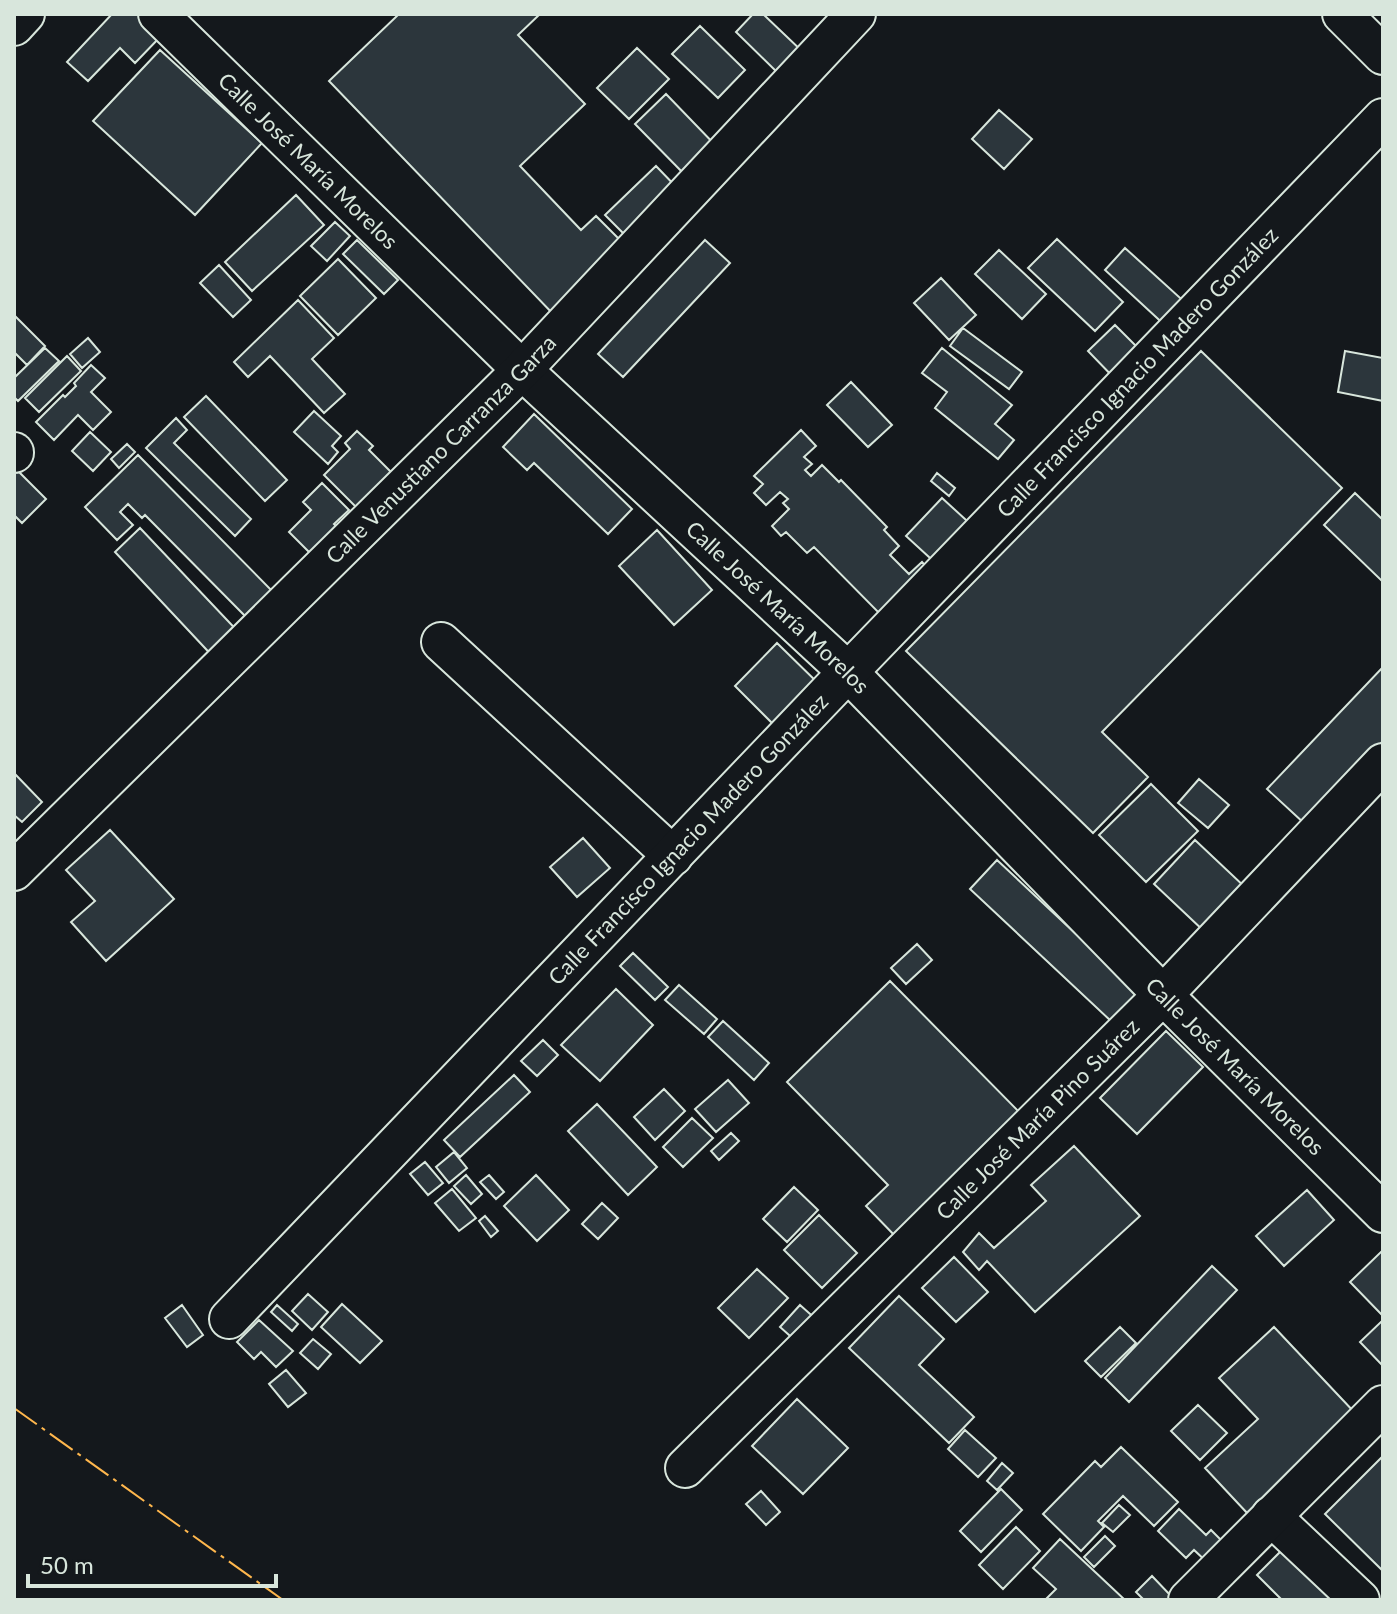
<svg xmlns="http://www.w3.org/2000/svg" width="1397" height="1614" font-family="Lato,sans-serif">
  <rect width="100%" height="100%" fill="#14181c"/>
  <!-- building -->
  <path fill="#2c363c" stroke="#d8e6dc" stroke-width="2" d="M112,14H139L162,35L135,63L120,48L88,81L67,62Z
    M399,14H540L518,35L585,104L520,166L581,230L596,216L628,248L556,317L329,81Z
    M753,14H763L805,54L782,77L736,32Z
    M700,26L745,70L718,98L672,54Z
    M637,48L669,79L629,119L597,88Z
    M160,50L262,143L195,215L93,121Z
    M666,94L720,150L689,179L635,124Z
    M999,110L1032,139L1004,169L972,139Z
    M656,166L683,194L632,242L605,215Z
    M296,195L324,225L252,291L225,262Z
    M335,222L350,236L327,261L311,246Z
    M1057,239L1123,302L1095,331L1028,268Z
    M357,240L398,280L384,294L343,254Z
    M705,240L730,263L623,377L598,354Z
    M1125,248L1189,306L1169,329L1105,270Z
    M999,250L1046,294L1022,319L975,274Z
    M338,259L376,298L338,335L300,296Z
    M219,265L251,300L233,317L200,283Z
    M941,278L976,315L949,340L914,303Z
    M298,300L334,338L312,359L345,394L324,413L270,356L248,377L234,362Z
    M14,315L45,346L27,365L14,352Z
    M1115,325L1145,355L1118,382L1088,351Z
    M963,328L1022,372L1009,389L950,346Z
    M88,338L100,352L82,368L70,354Z
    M45,348L59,361L18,401L14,397V378Z
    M942,348L1012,405L995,424L1014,440L998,459L935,408L947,392L922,373Z
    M1201,351L1342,488L1102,732L1148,777L1093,833L906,651Z
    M1345,351L1383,358V401L1338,392Z
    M67,356L81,371L39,412L25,398Z
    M91,365L105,378L91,392L111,412L93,430L78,415L54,440L36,422L63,395L65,397L76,386L74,383Z
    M851,382L892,425L868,447L827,405Z
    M206,396L287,480L265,501L184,417Z
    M314,411L341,436L332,446L338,452L328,464L294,432Z
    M534,414L632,509L608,534L534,463L527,470L503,447Z
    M176,418L187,430L174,443L251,519L235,536L146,448Z
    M801,430L816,446L804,457L812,464L805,470L811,476L822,465L839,482L841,480L887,527L884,530L899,546L890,555L909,574L922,562L932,573L881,615L814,547L807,553L786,532L781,536L772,526L789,509L783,503L788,499L780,492L766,505L754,493L763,484L754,476Z
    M357,431L373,446L369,450L396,477L361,512L324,475L350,449L345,443Z
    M90,432L111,452L93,471L72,451Z
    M127,444L135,452L119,468L111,459Z
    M138,455L277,596L251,622L145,515L142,518L128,504L120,512L133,525L117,540L85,507Z
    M14,467L46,499L22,523L14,515Z
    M937,473L955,488L949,496L931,481Z
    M322,483L349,510L334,524L346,536L320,563L289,532L311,510L303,502Z
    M1355,493L1383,520V582L1324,525Z
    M942,498L977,530L941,568L906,536Z
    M140,528L245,639L219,663L115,552Z
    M657,530L712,590L674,625L619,566Z
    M777,643L823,688L780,731L735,686Z
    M1383,667V741L1305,824L1267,789Z
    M14,773L42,802L22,822L14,815Z
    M1199,779L1229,805L1208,828L1178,803Z
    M1151,784L1198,831L1146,882L1099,835Z
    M110,830L174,899L106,961L71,922L95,901L66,870Z
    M583,838L610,868L577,897L550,867Z
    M1195,840L1247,889L1206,933L1154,884Z
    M997,860L1139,993L1112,1022L970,889Z
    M917,944L932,960L906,984L891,968Z
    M633,953L668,987L655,1000L620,966Z
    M890,981L1024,1117L899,1240L866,1206L888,1185L787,1082Z
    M679,985L717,1019L704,1034L665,1000Z
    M616,989L653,1025L600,1081L561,1045Z
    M723,1021L769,1063L754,1080L708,1037Z
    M1166,1031L1203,1067L1137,1134L1100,1098Z
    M543,1040L558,1055L537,1076L521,1061Z
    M514,1075L530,1092L460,1157L444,1140Z
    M728,1080L749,1103L716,1132L695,1109Z
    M664,1089L685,1111L655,1140L634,1117Z
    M597,1104L657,1167L628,1195L568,1131Z
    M692,1118L713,1138L683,1167L663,1147Z
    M731,1133L739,1141L719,1160L711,1151Z
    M1074,1146L1140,1216L1035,1312L987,1261L979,1270L963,1252L979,1233L994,1248L1046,1201L1031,1185Z
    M454,1152L467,1168L449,1183L436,1167Z
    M425,1162L443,1183L428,1195L410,1174Z
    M466,1175L482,1194L471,1204L454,1186Z
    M489,1175L504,1192L496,1199L480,1182Z
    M536,1175L569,1210L537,1241L504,1206Z
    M794,1187L818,1210L787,1242L763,1219Z
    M452,1189L476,1218L459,1231L435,1203Z
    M1307,1190L1334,1220L1284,1266L1256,1236Z
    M602,1203L618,1218L598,1239L582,1224Z
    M819,1215L857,1253L822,1288L784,1250Z
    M485,1216L498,1231L491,1237L479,1221Z
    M1383,1250V1316L1350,1282Z
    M954,1257L988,1292L956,1322L922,1288Z
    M1212,1266L1237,1290L1129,1402L1105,1378Z
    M757,1269L788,1298L749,1338L718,1308Z
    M308,1294L328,1312L312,1330L292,1311Z
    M899,1296L944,1339L919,1365L974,1417L949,1443L849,1348Z
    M342,1304L382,1341L360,1363L321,1327Z
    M182,1305L203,1335L187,1347L165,1318Z
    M277,1305L298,1324L292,1331L271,1312Z
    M800,1305L818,1321L798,1343L780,1327Z
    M259,1320L293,1351L276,1367L261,1352L254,1359L237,1342Z
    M1383,1320V1366L1360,1342Z
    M1120,1327L1136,1343L1101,1377L1085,1361Z
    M1274,1327L1356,1414L1248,1514L1205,1468L1258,1419L1219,1378Z
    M313,1339L331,1354L318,1369L300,1353Z
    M286,1370L306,1393L288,1407L269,1384Z
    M797,1399L848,1448L803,1494L752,1446Z
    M1198,1405L1227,1433L1200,1460L1171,1431Z
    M965,1430L996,1458L978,1477L948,1449Z
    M1121,1447L1178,1502L1154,1526L1123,1496L1098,1521L1104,1527L1081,1551L1043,1514L1095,1461L1101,1467Z
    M1383,1456V1571L1325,1514Z
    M1002,1463L1013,1473L997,1490L987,1481Z
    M1001,1489L1022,1510L981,1552L960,1531Z
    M761,1491L780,1512L766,1525L746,1504Z
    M1119,1505L1130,1515L1113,1532L1102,1523Z
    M1179,1509L1206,1535L1211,1530L1225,1544L1208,1563L1194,1550L1186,1558L1158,1531Z
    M1016,1527L1040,1551L1003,1589L979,1565Z
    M1105,1536L1115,1546L1094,1567L1084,1557Z
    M1060,1539L1125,1600H1045L1056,1589L1033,1568Z
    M1283,1549L1335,1600H1282L1257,1575Z
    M1152,1576L1172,1597L1169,1600H1144L1136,1592Z"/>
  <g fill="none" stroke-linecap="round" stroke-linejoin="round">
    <!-- minor casing -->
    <g stroke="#d8e6dc" stroke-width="42">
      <g id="minor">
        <path id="s1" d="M158,14L522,370L848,672L1163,995L1383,1213"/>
        <path d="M1342,14L1383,55"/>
        <path d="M14,26L25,14"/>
        <path d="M14,452V453"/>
        <path d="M441,642L673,856"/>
        <path id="s2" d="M14,871L522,370L856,14"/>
        <path id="s3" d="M229,1319L848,672L1383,118"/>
        <path id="s4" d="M685,1468L1163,995L1383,763"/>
        <path d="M1271,1516L1360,1600"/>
        <path d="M1188,1600L1383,1405"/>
      </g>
    </g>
    <!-- minor -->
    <use href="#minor" stroke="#14181c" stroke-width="38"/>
    <!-- power -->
    <path stroke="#ffb74d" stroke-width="2" stroke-dasharray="28 6 4 6" stroke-linecap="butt" d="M14,1408L283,1600"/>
  </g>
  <g text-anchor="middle" stroke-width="6" stroke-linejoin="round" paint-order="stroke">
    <!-- street labels -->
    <g font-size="22" fill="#d8e6dc" stroke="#14181c">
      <text dy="8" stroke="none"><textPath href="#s1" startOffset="210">Calle José María Morelos</textPath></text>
      <text dy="8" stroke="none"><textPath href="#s3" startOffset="1312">Calle Francisco Ignacio Madero González</textPath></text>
      <text dy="8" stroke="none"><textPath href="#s2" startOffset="600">Calle Venustiano Carranza Garza</textPath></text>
      <text dy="8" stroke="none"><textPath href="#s1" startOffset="858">Calle José María Morelos</textPath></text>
      <text dy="8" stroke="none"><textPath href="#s3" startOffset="664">Calle Francisco Ignacio Madero González</textPath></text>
      <text dy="8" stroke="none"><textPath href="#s1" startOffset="1506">Calle José María Morelos</textPath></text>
      <text dy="8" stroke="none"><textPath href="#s4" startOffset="496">Calle José María Pino Suárez</textPath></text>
    </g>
  </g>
  <!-- border -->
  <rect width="1397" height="1614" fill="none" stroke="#d8e6dc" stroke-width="32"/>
  <!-- scale -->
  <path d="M28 1574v12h248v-12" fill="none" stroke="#d8e6dc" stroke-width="4"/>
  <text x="40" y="1574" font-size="24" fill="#d8e6dc" stroke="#14181c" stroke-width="6" paint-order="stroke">50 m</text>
</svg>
